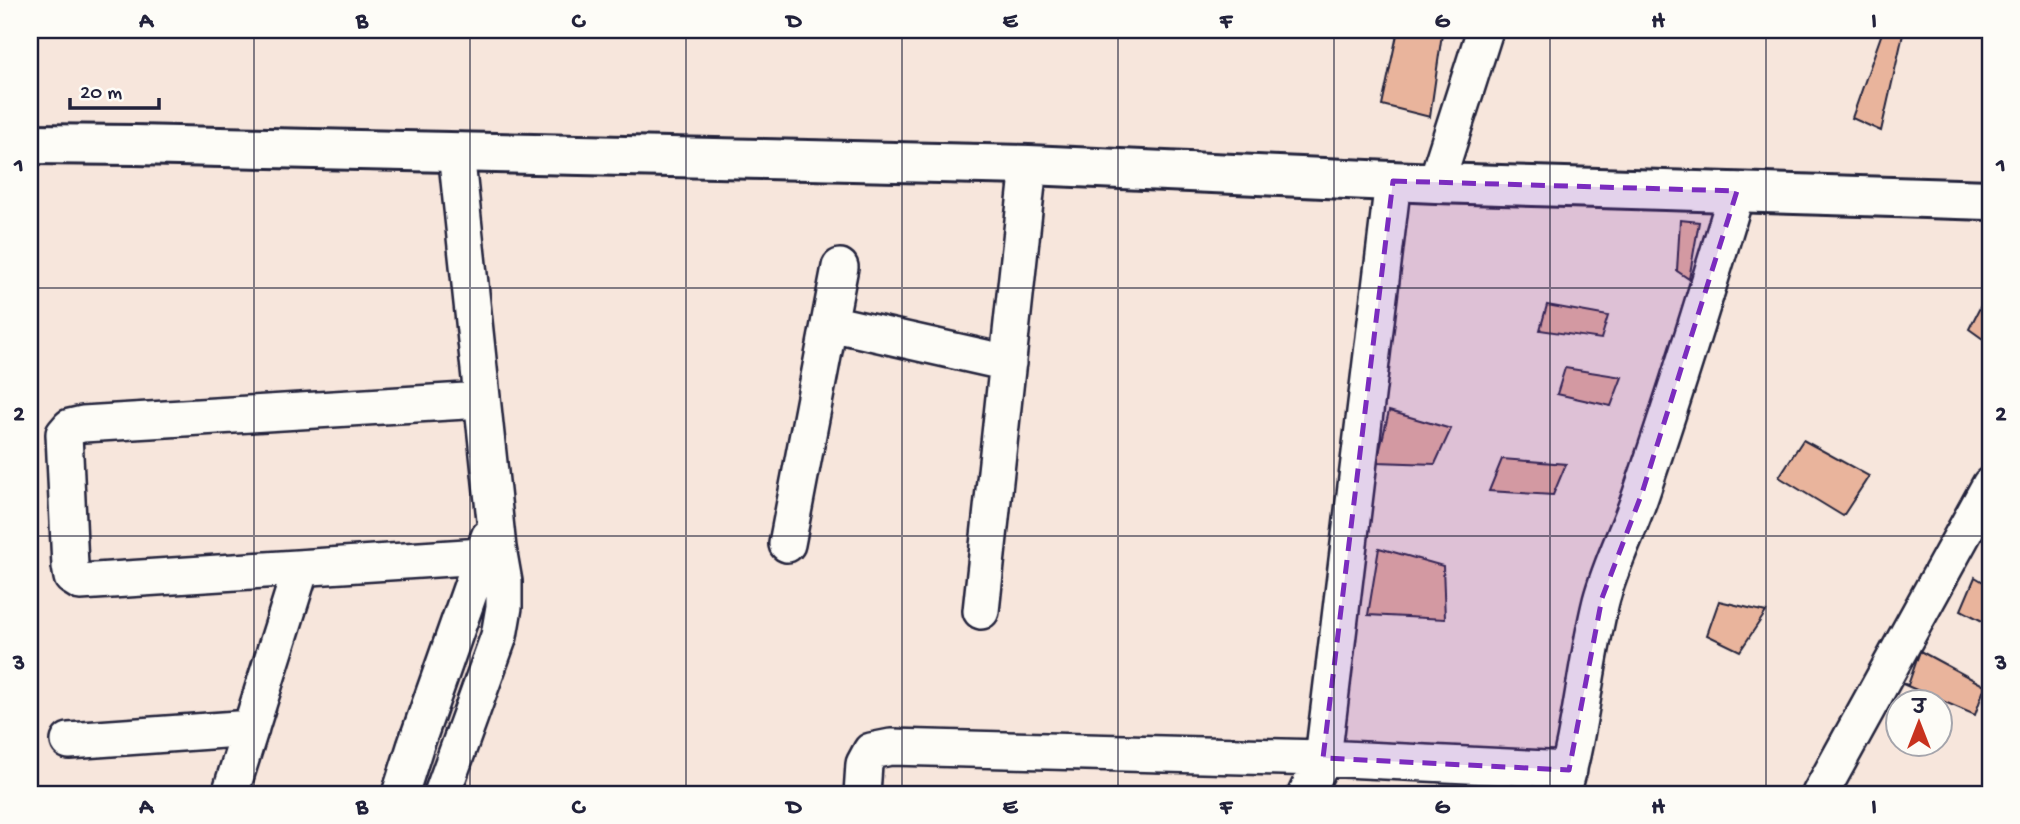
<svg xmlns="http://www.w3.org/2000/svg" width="2020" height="824" font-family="'Gochi Hand','Playpen Sans Deva',sans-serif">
  <rect width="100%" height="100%" fill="#f7e6dc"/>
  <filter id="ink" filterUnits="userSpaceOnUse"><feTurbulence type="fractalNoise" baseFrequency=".0143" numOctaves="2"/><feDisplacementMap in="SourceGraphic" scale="14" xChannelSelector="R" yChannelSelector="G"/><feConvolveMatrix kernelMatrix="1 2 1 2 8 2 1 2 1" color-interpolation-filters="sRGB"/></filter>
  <g filter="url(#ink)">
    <!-- building -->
    <path fill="#e9b49c" stroke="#22223b" stroke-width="2" d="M1398,30H1432L1442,34L1430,117L1382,105Z
      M1883,30H1904L1881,131L1852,118Z
      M1680,220L1699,222L1689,279L1677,271Z
      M1990,288V344L1969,329Z
      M1547,305L1608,316L1601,339L1540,330Z
      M1565,368L1622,377L1611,406L1557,394Z
      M1389,411L1451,429L1435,464L1377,462Z
      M1803,440L1869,476L1843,516L1779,477Z
      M1502,459L1566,464L1553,495L1489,491Z
      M1379,548L1443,566L1445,619L1368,615Z
      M1975,577L1990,586V625L1961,610Z
      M1719,601L1766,612L1740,651L1707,635Z
      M1920,651L1985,686L1975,715L1898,682L1908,685Z"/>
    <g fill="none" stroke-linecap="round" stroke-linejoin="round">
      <!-- street casing -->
      <g stroke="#22223b" stroke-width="40">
        <path id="street" d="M1436,183L1485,30
          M830,323L1008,363
          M482,400L83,424L70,427L64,434L70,566L72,577L80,582L482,556
          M787,544L840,267
          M981,611L1029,165
          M69,741L251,728
          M230,794L301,568
          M400,794L415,747L489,537
          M442,794L499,636L504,607V582L498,548L456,152
          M862,794L864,764L871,751L891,747L1323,758L1569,770
          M1306,794L1323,758L1393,181
          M1562,794C1581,731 1585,665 1601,601C1611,563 1630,528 1642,491C1676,392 1707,291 1737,191
          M1820,794L1990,485"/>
      </g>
      <!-- secondary casing -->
      <g stroke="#22223b" stroke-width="44">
        <path id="secondary" d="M30,144L134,145L1029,165L1436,183L1990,200"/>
      </g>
      <!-- street -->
      <use href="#street" stroke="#fdfcf7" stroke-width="35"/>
      <!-- secondary -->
      <use href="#secondary" stroke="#fdfcf7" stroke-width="38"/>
    </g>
  </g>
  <!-- marked area -->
  <path fill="#7b2cbf" fill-opacity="0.2" stroke="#7b2cbf" stroke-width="5" stroke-dasharray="14 9" stroke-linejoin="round" d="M1393,181L1737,191L1642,493L1602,598L1569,770L1323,758Z"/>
  <!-- grid -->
  <path fill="none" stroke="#22223b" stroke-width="2" stroke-opacity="0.55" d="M254,30V794M470,30V794M686,30V794M902,30V794M1118,30V794M1334,30V794M1550,30V794M1766,30V794M30,288H1990M30,536H1990"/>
  <!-- margin -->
  <rect width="2020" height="824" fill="none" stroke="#fdfcf7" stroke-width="77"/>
  <!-- north arrow -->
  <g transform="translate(1919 723)"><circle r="33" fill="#fdfcf7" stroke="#a5a5ac" stroke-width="2"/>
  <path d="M0-5L12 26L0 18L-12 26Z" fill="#c8321e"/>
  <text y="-10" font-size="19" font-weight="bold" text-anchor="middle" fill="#22223b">उ</text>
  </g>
  <!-- scale -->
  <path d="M70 98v10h89v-10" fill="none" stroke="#22223b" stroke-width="3.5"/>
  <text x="80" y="98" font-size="21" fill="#22223b" stroke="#fdfcf7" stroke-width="5" paint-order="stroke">20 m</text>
  <rect x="38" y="38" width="1944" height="748" fill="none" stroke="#22223b" stroke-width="2.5"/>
  <g font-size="23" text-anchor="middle" font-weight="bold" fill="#22223b">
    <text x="146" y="27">A</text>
    <text x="362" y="27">B</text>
    <text x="578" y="27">C</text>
    <text x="794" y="27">D</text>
    <text x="1010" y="27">E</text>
    <text x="1226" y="27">F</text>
    <text x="1442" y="27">G</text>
    <text x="1658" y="27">H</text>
    <text x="1874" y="27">I</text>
    <text x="19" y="171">1</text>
    <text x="2001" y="171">1</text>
    <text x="19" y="420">2</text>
    <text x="2001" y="420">2</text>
    <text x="19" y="669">3</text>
    <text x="2001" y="669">3</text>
    <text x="146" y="813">A</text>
    <text x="362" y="813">B</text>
    <text x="578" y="813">C</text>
    <text x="794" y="813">D</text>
    <text x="1010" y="813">E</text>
    <text x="1226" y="813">F</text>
    <text x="1442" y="813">G</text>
    <text x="1658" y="813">H</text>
    <text x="1874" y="813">I</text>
  </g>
</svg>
